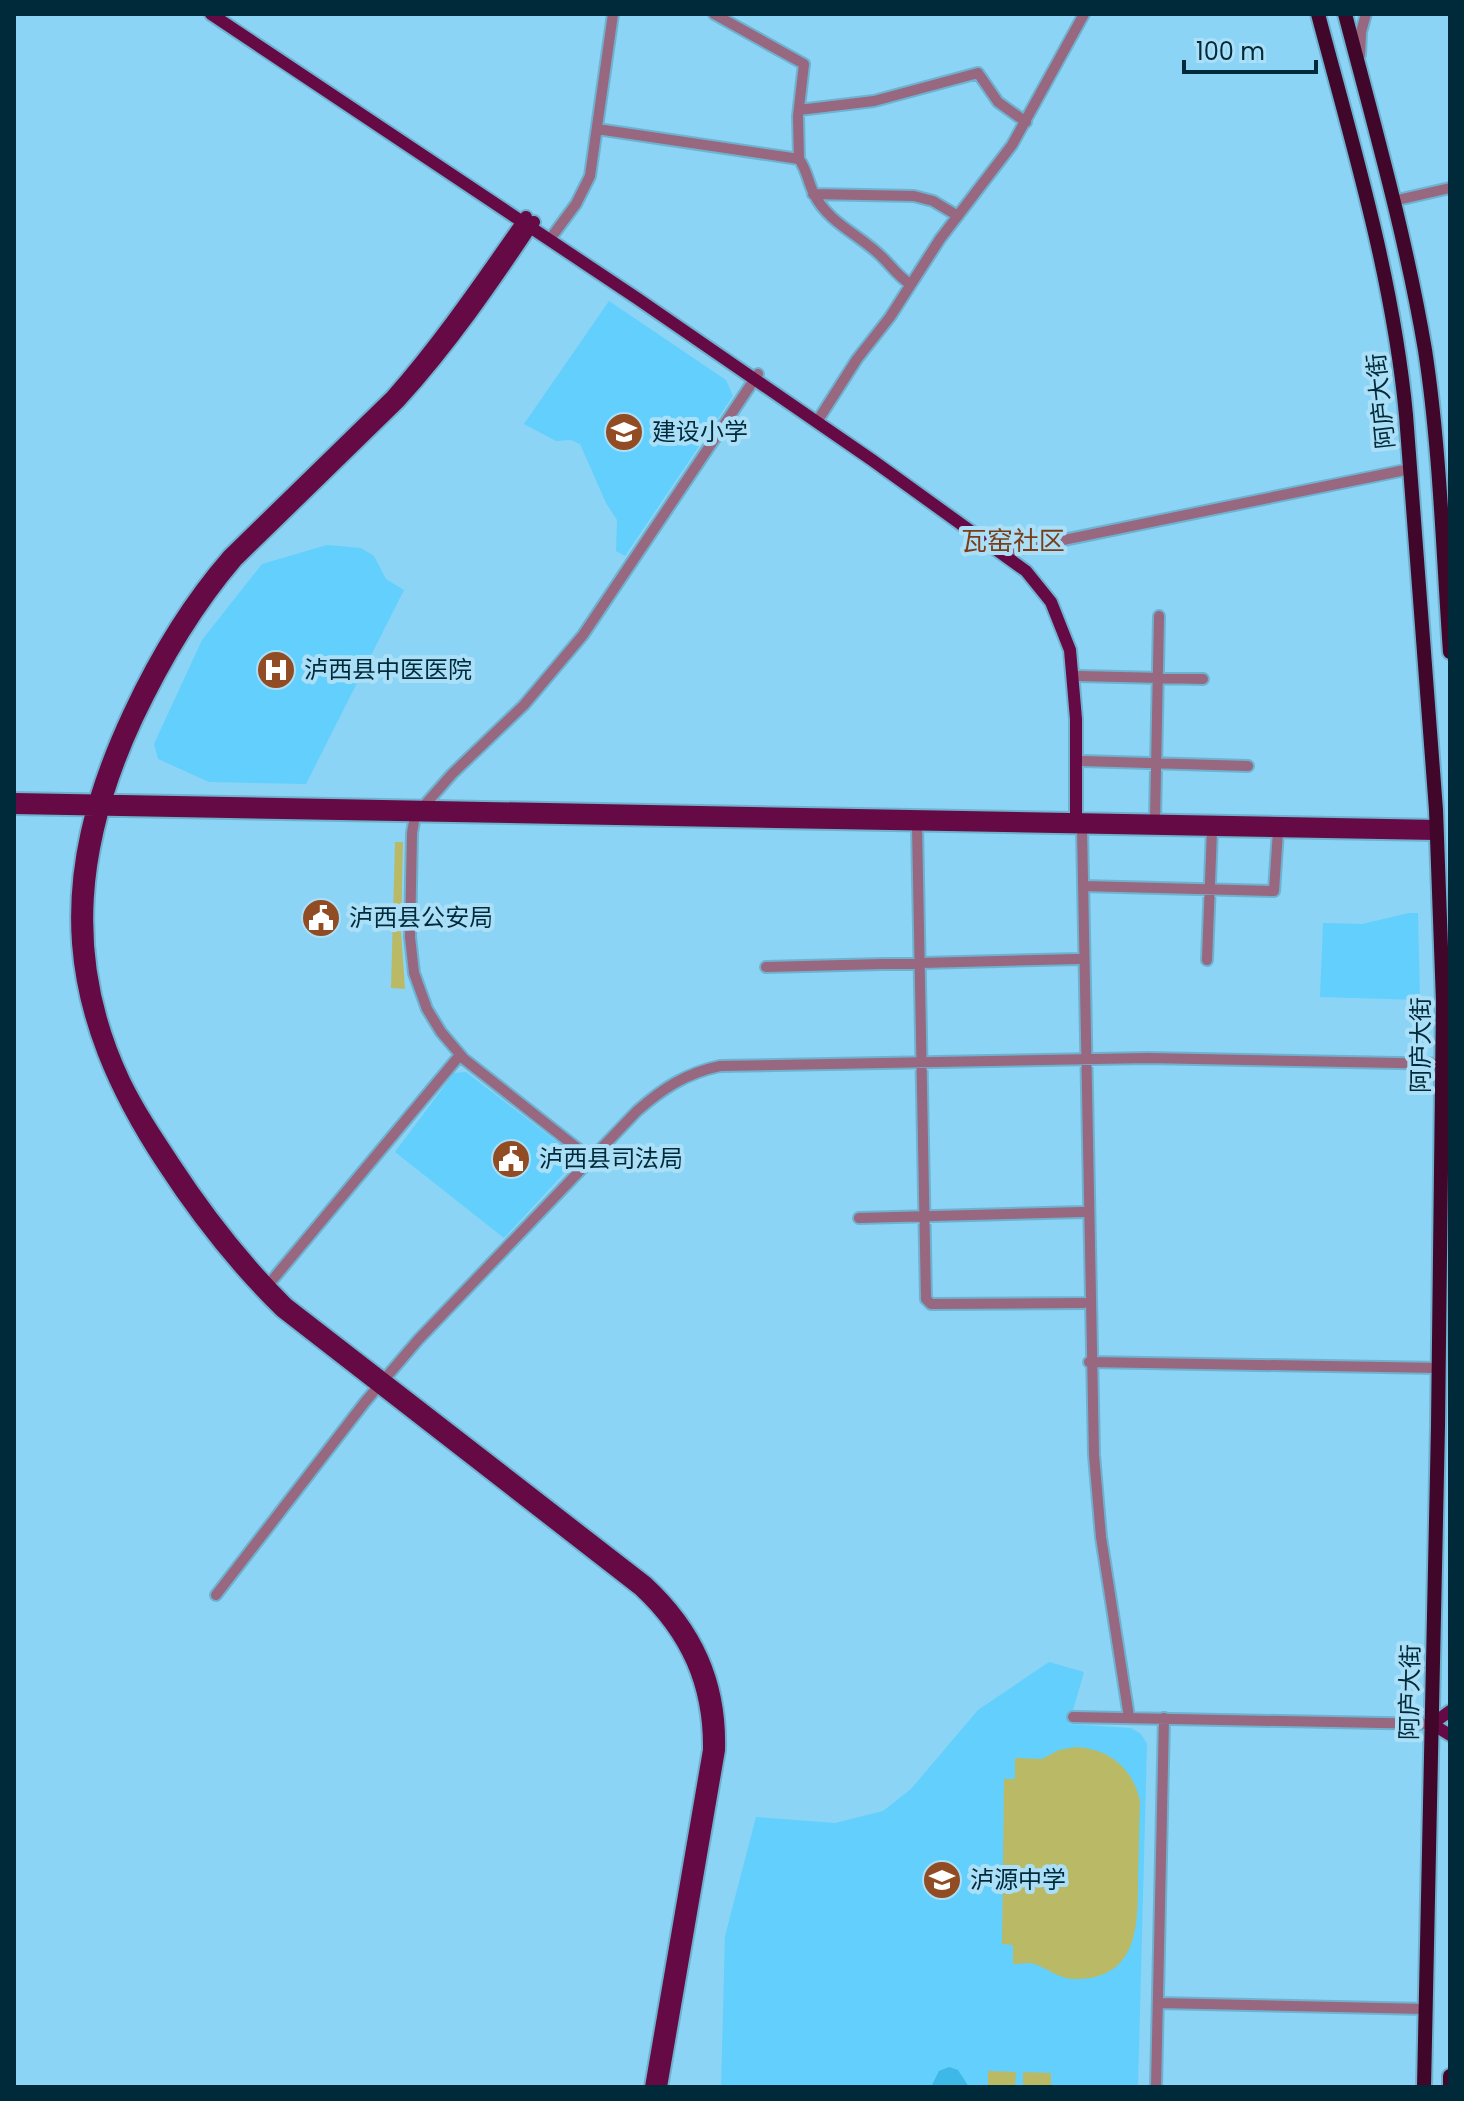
<svg xmlns="http://www.w3.org/2000/svg" width="1464" height="2101" font-family="Poppins,'Noto Sans SC',sans-serif">
  <rect width="100%" height="100%" fill="#8bd4f5"/>
  <!-- built -->
  <path fill="#63cffc" d="M609,301L726,380L733,396L625,556L616,551L617,520L606,503L580,444L571,440L556,441L524,424Z
    M327,545L361,548L374,556L386,579L404,590L306,784L209,782L158,759L154,744L202,640L262,564Z
    M1409,913H1418L1420,1000L1320,997L1323,923L1362,924Z
    M466,1072L565,1148L567,1170L504,1238L395,1152L454,1073Z
    M1049,1662L1084,1672L1069,1724L1131,1728L1141,1734L1147,1744L1138,2087H721L725,1936L756,1817L835,1823L883,1811L911,1789L978,1710Z"/>
  <!-- green -->
  <path fill="#bab965" d="M395,842H403L401,932L405,989L391,988Z
    M1076,1747C1109,1749 1133,1768 1140,1801C1139,1826 1139,1851 1138,1876C1138,1921 1140,1978 1078,1979C1061,1980 1052,1971 1037,1965C1031,1962 1020,1964 1013,1964V1945L1002,1944L1004,1779H1015V1758L1042,1759L1059,1750Z
    M988,2071L1016,2072L1015,2087H988Z
    M1023,2072L1051,2073V2087H1023Z"/>
  <!-- water -->
  <path fill="#3db8e7" d="M949,2067L958,2070L969,2087H931L939,2071Z"/>
  <g fill="none" stroke-linecap="round" stroke-linejoin="round">
    <!-- minor casing -->
    <g stroke="#6fb2cf" stroke-width="14">
      <path id="minor" d="M714,14L804,64L798,116L799,159
        M1360,55L1361,32L1366,14
        M799,110L874,101L978,73L998,102L1026,122
        M597,129L799,159C807,170 808,182 814,194C829,224 861,235 883,258C893,268 898,276 910,284
        M813,194L914,196L933,201L958,216
        M1393,201L1450,188
        M553,235L576,204L590,176L613,14
        M820,417L857,359L890,317L940,239L1012,145L1084,14
        M1010,551L1410,469
        M1079,676L1203,679
        M1082,761L1248,766
        M1155,820L1159,616
        M917,825L926,1299L931,1304L1084,1303
        M1082,828L1094,1455L1101,1537L1129,1717
        M1083,886L1274,891L1278,831
        M1207,960L1212,830
        M766,967L1078,959
        M591,1159L464,1059L441,1032L427,1009L414,973L410,937L412,833L415,816L452,774L524,705L583,635L758,374
        M859,1218L1083,1212
        M264,1290L460,1055
        M1089,1362L1439,1368
        M216,1595L365,1402L418,1340L637,1111C662,1089 686,1073 720,1066L1148,1058L1450,1064
        M1073,1717L1432,1724
        M1158,2003L1426,2009
        M1156,2087L1164,1718"/>
    </g>
    <!-- major casing -->
    <g stroke="#6fb2cf" stroke-width="16">
      <path id="major" d="M211,14L638,299L872,460L1026,571L1051,602L1070,650L1076,719V824
        M526,217C483,278 442,339 392,396L229,555C187,603 156,655 129,713C50,882 61,1010 163,1165C198,1219 235,1266 281,1311L640,1590C687,1634 710,1685 709,1750L651,2087
        M534,222C492,285 450,346 399,402L236,561C195,609 164,662 137,719C81,839 66,957 124,1080C138,1109 156,1136 174,1163C208,1215 243,1260 287,1304L646,1582C696,1628 721,1682 719,1750L661,2087
        M14,799L1437,826
        M14,808L1437,834
        M1450,1711L1432,1724L1450,1735"/>
    </g>
    <!-- highway casing -->
    <g stroke="#6fb2cf" stroke-width="18">
      <path id="highway" d="M1318,14C1353,146 1393,278 1406,415L1436,810L1443,1002L1438,1426L1424,2087
        M1345,14C1374,125 1406,237 1425,350C1440,447 1443,554 1450,652
        M1450,2087V2076"/>
    </g>
    <!-- minor -->
    <use href="#minor" stroke="#986780" stroke-width="10"/>
    <!-- major -->
    <use href="#major" stroke="#650a44" stroke-width="12"/>
    <!-- highway -->
    <use href="#highway" stroke="#40072a" stroke-width="14"/>
  </g>
  <!-- icons -->
  <defs>
    <g id="school-disc" transform="scale(2)"><circle r="9.5" fill="#924c24" stroke="#aadff7"/><path d="M0-5L7-2L0 1L-7-2ZM-4 1L0 2.5L4 1V4Q0 6-4 4Z" fill="#fff"/></g>
    <g id="hospital-disc" transform="scale(2)"><circle r="9.5" fill="#924c24" stroke="#aadff7"/><path d="M-5-5h3v3.5h4V-5h3V5h-3V1.5h-4V5h-3Z" fill="#fff"/></g>
    <g id="civic-disc" transform="scale(2)"><circle r="9.5" fill="#924c24" stroke="#aadff7"/><path d="M-.6-6.5H3V-4.5H.6V-3L4-1V1h2V6H-6V1h2V-1L-.6-3ZM-1.2 2.5V6h2.4V2.5Z" fill="#fff"/></g>
  </defs>
  <g fill-rule="evenodd">
    <use href="#school-disc" x="624" y="432"/>
    <use href="#hospital-disc" x="276" y="670"/>
    <use href="#civic-disc" x="321" y="918"/>
    <use href="#civic-disc" x="511" y="1159"/>
    <use href="#school-disc" x="942" y="1880"/>
  </g>
  <g text-anchor="middle" stroke-width="8" stroke-linejoin="round" paint-order="stroke">
    <!-- street labels -->
    <g font-size="24" fill="#002a39" stroke="#aadff7">
      <text transform="translate(1381 401) rotate(-96)" y="8">阿庐大街</text>
      <text transform="translate(1421 1045) rotate(-90)" y="8">阿庐大街</text>
      <text transform="translate(1410 1692) rotate(-89)" y="8">阿庐大街</text>
    </g>
    <!-- poi labels -->
    <g font-size="24" fill="#002a39" stroke="#aadff7" text-anchor="start">
      <text x="652" y="440">建设小学</text>
      <text x="304" y="678">泸西县中医医院</text>
      <text x="349" y="926">泸西县公安局</text>
      <text x="539" y="1167">泸西县司法局</text>
      <text x="970" y="1888">泸源中学</text>
    </g>
    <!-- neighbourhood labels -->
    <g font-size="26" fill="#7b3d17" stroke="#aadff7">
      <text x="1013" y="550">瓦窑社区</text>
    </g>
  </g>
  <!-- border -->
  <rect width="1464" height="2101" fill="none" stroke="#002a39" stroke-width="32"/>
  <!-- scale -->
  <path d="M1184 60v12h132v-12" fill="none" stroke="#002a39" stroke-width="4"/>
  <text x="1196" y="60" font-size="24" fill="#002a39" stroke="#aadff7" stroke-width="6" paint-order="stroke">100 m</text>
</svg>
